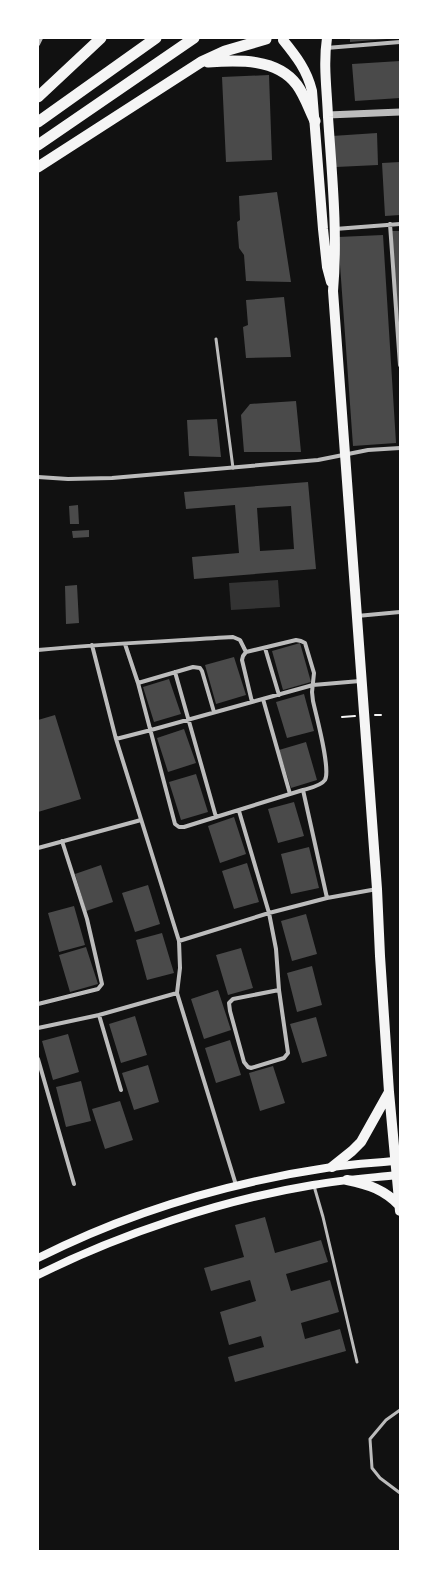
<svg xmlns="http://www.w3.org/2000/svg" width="438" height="1589" font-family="Arial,sans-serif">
  <rect width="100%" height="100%" fill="#111"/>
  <!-- water -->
  <path fill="#333" d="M278,580L280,607L231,610L229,583Z"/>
  <!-- building -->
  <path fill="#4a4a4a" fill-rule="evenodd" d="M350,38H387V39L350,42Z
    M400,61V98L355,101L352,64Z
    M269,75L272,160L226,162L222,77Z
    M377,133L378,165L336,167L332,136Z
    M400,162V215L385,216L382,163Z
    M277,192L291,282L246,281L244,255L239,248L237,222L240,220L239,196Z
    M392,231H400V331H399Z
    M383,235L396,443L353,446L338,237Z
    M284,297L291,357L246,358L243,327L248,325L246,300Z
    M296,401L301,452H244L241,415L250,404Z
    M217,419L221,457L189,456L187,420Z
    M308,482L316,569L194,579L192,557L239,553L235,505L186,509L184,492ZM291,506L294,549L260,551L257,508Z
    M78,505L79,524H70L69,506Z
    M89,530V537L73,538L72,531Z
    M77,585L79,623L66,624L65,586Z
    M300,643L311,682L283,690L272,651Z
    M234,657L246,695L216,704L205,665Z
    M169,679L181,714L154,722L143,687Z
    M304,694L314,731L287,738L276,702Z
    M55,715L81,799L38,812V720Z
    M184,729L196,763L168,772L157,738Z
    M306,742L317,780L291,788L279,750Z
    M196,774L208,812L181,820L169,782Z
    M294,802L304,836L278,843L268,809Z
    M234,817L246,854L220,863L208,826Z
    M309,847L319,888L291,894L281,854Z
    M247,863L259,902L234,909L222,871Z
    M101,865L113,902L86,911L75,874Z
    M148,885L160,924L135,932L122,893Z
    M74,906L85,945L59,952L48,913Z
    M306,914L317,954L292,961L281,921Z
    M162,933L174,973L147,980L136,940Z
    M86,947L98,984L70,992L59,955Z
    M241,948L253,988L228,995L216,955Z
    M312,966L322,1005L297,1012L287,973Z
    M218,990L231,1030L204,1039L191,999Z
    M135,1016L147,1055L121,1063L109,1024Z
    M316,1017L327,1056L302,1063L290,1024Z
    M68,1034L79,1072L53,1080L42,1041Z
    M230,1040L241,1075L216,1083L205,1048Z
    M148,1065L159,1102L134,1110L122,1073Z
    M273,1066L285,1103L260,1111L249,1073Z
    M81,1081L91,1121L66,1127L56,1087Z
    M120,1101L133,1140L105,1149L92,1109Z
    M265,1217L275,1253L321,1240L328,1262L286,1274L291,1291L330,1280L339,1312L301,1323L305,1339L340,1329L346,1351L235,1382L228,1357L264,1347L261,1336L229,1345L220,1312L256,1301L250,1280L211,1291L204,1268L244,1257L235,1225Z"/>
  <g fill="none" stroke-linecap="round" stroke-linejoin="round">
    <!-- path -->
    <path stroke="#f5f5f5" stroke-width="2" d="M375,715H381
      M342,717L355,716"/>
    <!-- service -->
    <path stroke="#bcbcbc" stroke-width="3" d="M216,339L233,468
      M314,1186L323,1217L357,1362
      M400,1410L386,1420L370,1439L372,1468L380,1478L400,1493"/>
    <!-- minor -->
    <path stroke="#bcbcbc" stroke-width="4" d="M38,44L41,38
      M326,48L400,42
      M390,224L400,365
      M335,229L400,224
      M38,477L68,479L112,478L318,460L368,450L400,448
      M357,616L400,612
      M125,644L138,683L175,824L179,827H184L216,817
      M92,645L116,739
      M265,648L279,695
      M38,650C103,644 168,641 233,637L240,640L246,652
      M175,672L216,817L290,794L263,699
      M138,683L193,667L200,668L202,671L214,712
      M252,702L242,660L243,656L246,652L296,640L301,641L305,643L314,673L312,692L313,701C316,715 331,769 325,780C321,786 310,788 303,790L327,898
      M290,794L303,790
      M239,811L269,913L276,949L279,990L288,1053L284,1058L251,1068L248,1067L244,1062L230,1011L229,1003L233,999L279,990
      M38,848L141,820
      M179,941L269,913L327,898L377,889
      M177,993L236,1185
      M38,1004L98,989L102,984L87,919L62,841
      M99,1015L121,1090
      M38,1028L99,1015L177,993L180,968L179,941L116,739L151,730L313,685L360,681
      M38,1059L74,1184"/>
    <!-- tertiary -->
    <path stroke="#bcbcbc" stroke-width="7" d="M328,115L400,112"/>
    <!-- secondary -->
    <path stroke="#f5f5f5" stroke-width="8" d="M38,1258C129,1212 231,1182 332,1167C353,1164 374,1163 395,1161
      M38,1275C120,1234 222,1200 313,1185C341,1180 369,1178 397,1175"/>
    <!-- primary -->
    <path stroke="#f5f5f5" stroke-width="10" d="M327,38C323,65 327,90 328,117C332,175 338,234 333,291L377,889L380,956L389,1092L400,1211
      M283,40C296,56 307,70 312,91L323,229L327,267L331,282
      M332,1167L352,1151L361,1142L389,1092
      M347,1180C368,1184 385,1190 400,1206"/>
    <!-- trunk -->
    <path stroke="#f5f5f5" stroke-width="11" d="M208,62C238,60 277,58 297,85C305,96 309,109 315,121
      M38,97L101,38
      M38,122L156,38
      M38,145L194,38
      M38,167L201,62L225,51L266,39"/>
  </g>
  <!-- border -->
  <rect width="438" height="1589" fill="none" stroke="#ffffff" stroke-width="78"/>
</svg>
